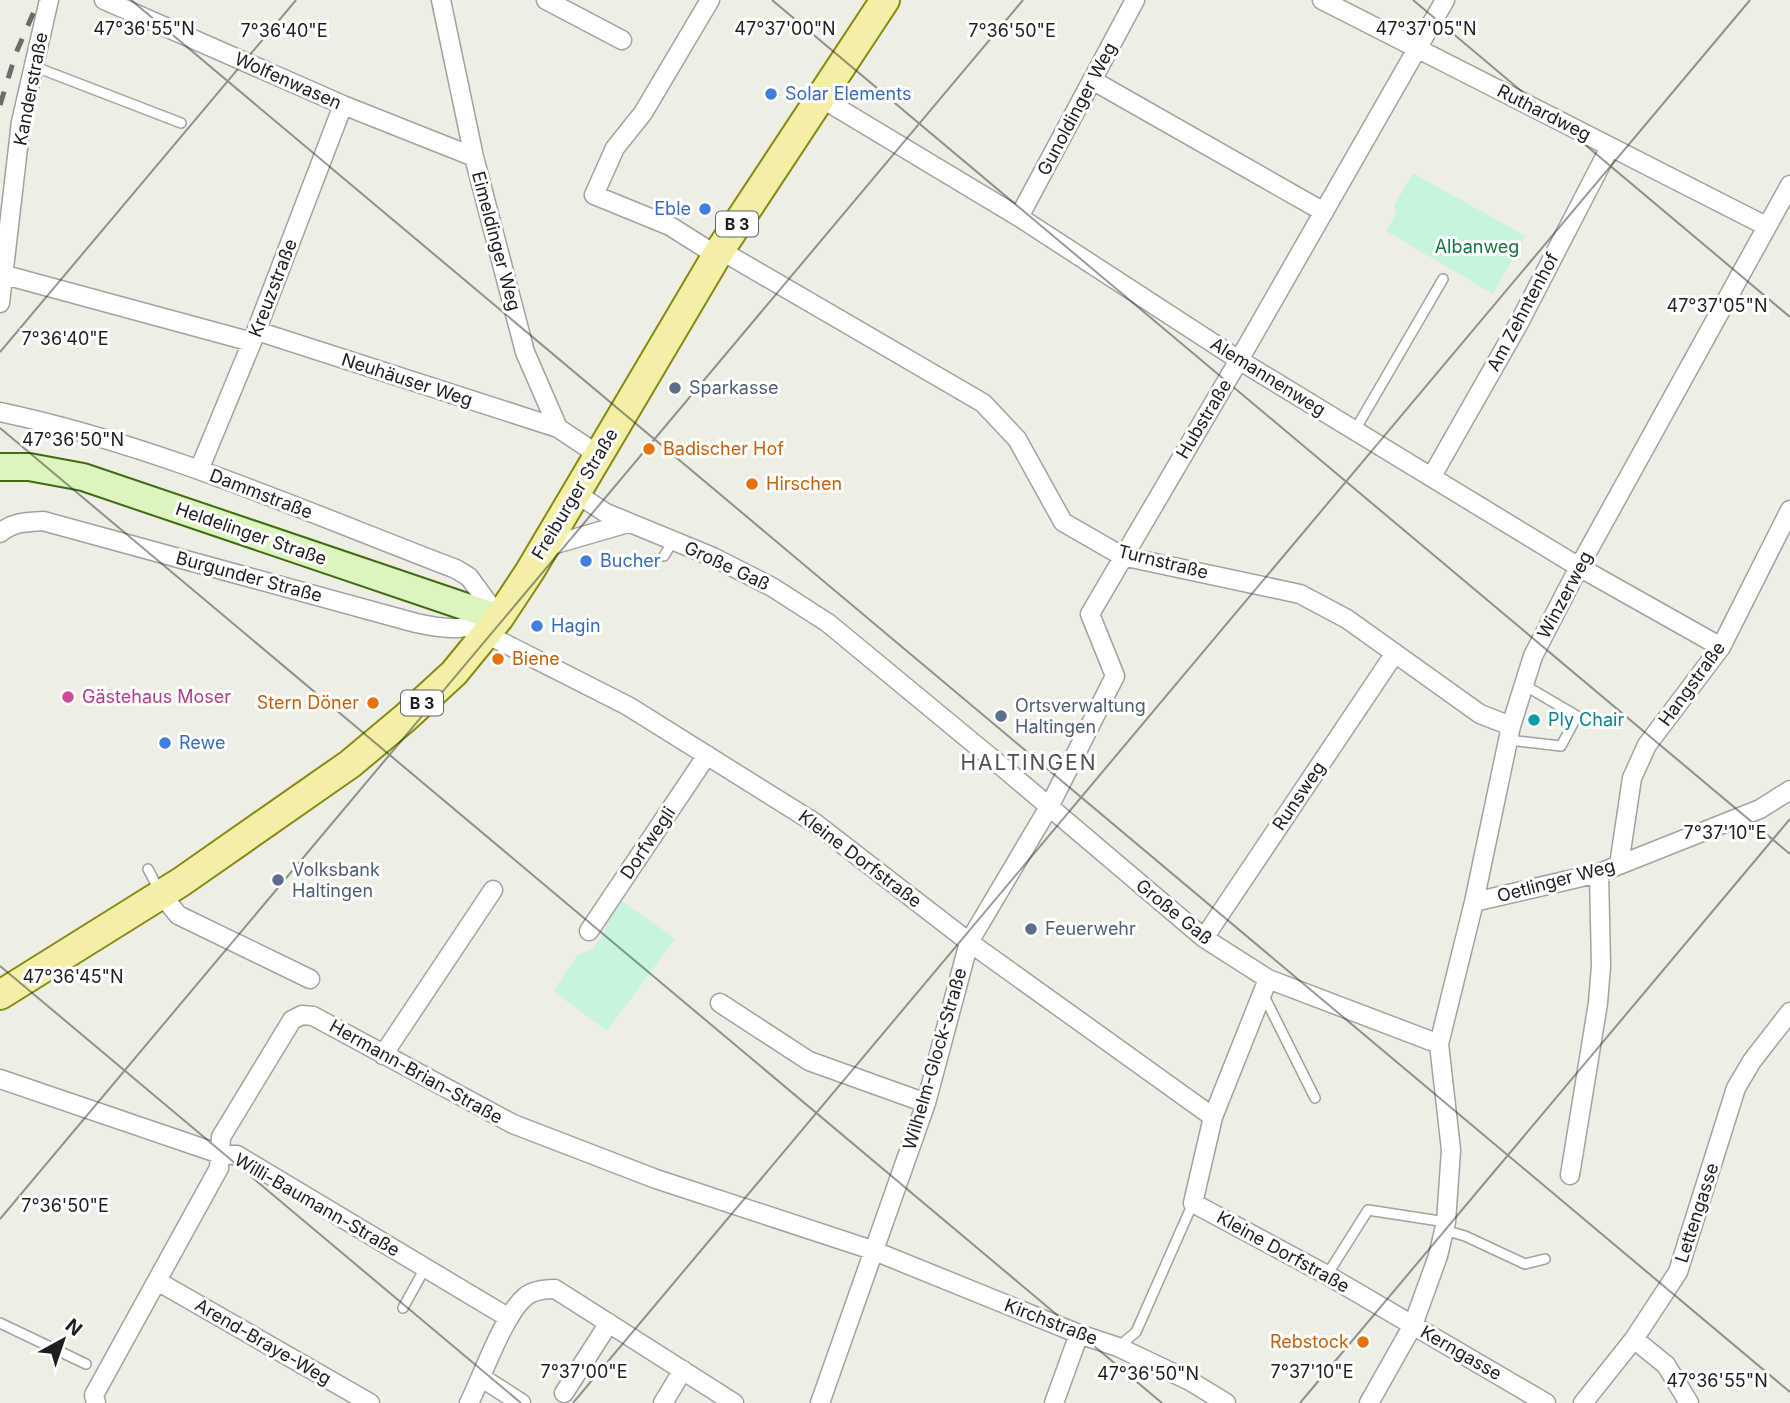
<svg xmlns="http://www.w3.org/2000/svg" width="1790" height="1403" font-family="Inter,sans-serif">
  <rect width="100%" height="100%" fill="#eeeee5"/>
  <!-- park -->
  <path fill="#c6f4dc" d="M1413,173L1525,236L1493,294L1386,231L1396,214L1394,206Z
    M615,896L675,939L607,1031L553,991L579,954L592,950L605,932L602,914Z"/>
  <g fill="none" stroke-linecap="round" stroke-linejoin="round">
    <!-- lane casing -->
    <g stroke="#a2a2a2" stroke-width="12">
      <path id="lane" d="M33,66L181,123
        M1355,430L1443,279
        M664,556L673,541
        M1508,740L1561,746L1577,716L1524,685
        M148,869L160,892
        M1263,994L1315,1098
        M1444,1230L1465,1236L1525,1264L1545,1259
        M1327,1275L1368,1210L1446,1222
        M403,1308L425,1268
        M0,1323L86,1364
        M1118,1347L1136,1332L1193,1203"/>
    </g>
    <!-- street casing -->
    <g stroke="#a2a2a2" stroke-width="21">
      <path id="street" d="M104,0L343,105L474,157
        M441,0L474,157L525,352L558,428L600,456
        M546,0L622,40
        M710,0L643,113L615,148L594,195L670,226L708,250H720L983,403L1017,439L1063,522L1122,556L1300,594L1347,619L1480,714L1511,726
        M1322,0L1766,226
        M1092,80L1324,212
        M821,98L1019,217L1239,360L1579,567L1721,647
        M1019,217L1135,0
        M5,275L252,342
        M0,303L21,122L49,0
        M257,331L558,428
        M0,412C157,445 306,512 456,569L469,577L499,618C463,630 453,631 416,623L43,521C26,522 13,522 0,533
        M199,470L252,342L343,105
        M1432,476L1519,323L1610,147
        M577,494L606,513L713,557L772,587L828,623L1006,770L1204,938L1268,979L1439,1044
        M545,547L628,523
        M486,634L628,706L815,823L969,942L1213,1117L1193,1203L1327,1275L1546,1403
        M1619,865L1632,778L1647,745L1721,647L1790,510
        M162,895L178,915L310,979
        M1474,902L1599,873L1760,809L1790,790
        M589,931L707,755
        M1204,938L1395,653
        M720,1003L809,1061L926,1103
        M383,1055L493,890
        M0,1079L220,1154L237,1155L509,1318
        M1213,1117L1268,979
        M1570,1175L1598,1003L1601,966L1599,873
        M157,1281L370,1403
        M1634,1339L1666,1365L1689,1403
        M482,1378L521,1403
        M564,1393L609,1323
        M96,1403L94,1395L219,1168L221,1137L292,1020L302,1015L313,1016L513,1124L656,1179L872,1250L1079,1334L1118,1347L1190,1381L1226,1403
        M469,1403C483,1375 503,1316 525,1297C533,1290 545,1289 555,1289L734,1403
        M663,1403L683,1370
        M820,1403L926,1103L969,942L1049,807L1115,676L1090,614L1239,360L1445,0
        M1054,1403L1079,1334
        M1369,1403L1413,1325L1438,1256L1446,1222L1451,1150L1439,1044L1474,902L1511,726L1533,656L1579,567L1790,185
        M1583,1403L1634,1339L1678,1272L1736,1088L1752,1061L1790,1012"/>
    </g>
    <!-- secondary casing -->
    <g stroke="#3e6c0f" stroke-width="30">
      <path id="secondary" d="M0,467H29L83,477L499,618"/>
    </g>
    <!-- primary casing -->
    <g stroke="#848b0e" stroke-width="32">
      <path id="primary" d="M0,995L181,882L350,764L405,718L454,673L499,618L530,571L720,250L885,0"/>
    </g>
    <!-- lane -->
    <use href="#lane" stroke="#fff" stroke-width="9"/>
    <!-- street -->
    <use href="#street" stroke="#fff" stroke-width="18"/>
    <!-- secondary -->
    <use href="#secondary" stroke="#dcf4be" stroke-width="26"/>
    <!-- primary -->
    <use href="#primary" stroke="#f3efa6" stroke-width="28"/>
    <!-- rail -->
    <path stroke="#6c6c6c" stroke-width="5" stroke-dasharray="14 14" stroke-linecap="butt" d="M0,105L16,53L39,0"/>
  </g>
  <!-- ticks -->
  <path fill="none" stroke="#1e1e1e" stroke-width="2" stroke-opacity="0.45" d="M131,0L1790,1392M772,0L1790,854M1413,0L1790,317M0,352L296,0M0,428L1162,1403M0,966L521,1403M0,1219L1023,0M573,1403L1750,0M1300,1403L1790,819"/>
  <!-- markers -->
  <g fill="#3f7fe0" stroke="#fff" stroke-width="2.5">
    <circle cx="771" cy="94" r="7"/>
    <circle cx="705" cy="209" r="7"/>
    <circle cx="586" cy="561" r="7"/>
    <circle cx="537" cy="626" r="7"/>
    <circle cx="165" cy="743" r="7"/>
  </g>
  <g fill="#5c6f8a" stroke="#fff" stroke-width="2.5">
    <circle cx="675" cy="388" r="7"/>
    <circle cx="1001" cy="716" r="7"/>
    <circle cx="278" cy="880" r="7"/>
    <circle cx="1031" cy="929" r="7"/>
  </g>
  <g fill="#e8710a" stroke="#fff" stroke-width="2.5">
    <circle cx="649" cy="449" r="7"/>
    <circle cx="752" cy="484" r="7"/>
    <circle cx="498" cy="659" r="7"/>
    <circle cx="373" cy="703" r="7"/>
    <circle cx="1363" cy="1342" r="7"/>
  </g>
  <circle fill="#d1479c" stroke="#fff" stroke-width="2.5" cx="68" cy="697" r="7"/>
  <circle fill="#0f9aa8" stroke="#fff" stroke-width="2.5" cx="1534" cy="720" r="7"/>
  <g text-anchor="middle" stroke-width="6" stroke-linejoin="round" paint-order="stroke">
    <!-- shield labels -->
    <g fill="#fff" stroke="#626262" stroke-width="2">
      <rect x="716" y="211.5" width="42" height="25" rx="5"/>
      <rect x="401" y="690.5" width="42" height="25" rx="5"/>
    </g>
    <g font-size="16" font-weight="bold" fill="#1e1e1e">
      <text x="737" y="230">B 3</text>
      <text x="422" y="709">B 3</text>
    </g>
    <!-- street labels -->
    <g font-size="18" fill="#1e1e1e" stroke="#fff">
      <text transform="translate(288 81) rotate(24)" y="6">Wolfenwasen</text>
      <text transform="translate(31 89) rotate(-79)" y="6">Kanderstraße</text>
      <text transform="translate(1077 109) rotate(-62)" y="6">Gunoldinger Weg</text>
      <text transform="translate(1544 113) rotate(27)" y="6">Ruthardweg</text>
      <text transform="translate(496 241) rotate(75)" y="6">Eimeldinger Weg</text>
      <text transform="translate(273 288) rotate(-69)" y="6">Kreuzstraße</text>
      <text transform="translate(1523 312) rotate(-62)" y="6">Am Zehntenhof</text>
      <text transform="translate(1268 377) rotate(32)" y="6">Alemannenweg</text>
      <text transform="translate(407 380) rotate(18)" y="6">Neuhäuser Weg</text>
      <text transform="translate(1204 419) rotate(-59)" y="6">Hubstraße</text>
      <text transform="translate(261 494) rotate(21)" y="6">Dammstraße</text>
      <text transform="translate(575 494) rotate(-59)" y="6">Freiburger Straße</text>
      <text transform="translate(251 534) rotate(19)" y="6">Heldelinger Straße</text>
      <text transform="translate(1163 562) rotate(14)" y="6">Turnstraße</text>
      <text transform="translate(727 566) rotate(25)" y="6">Große Gaß</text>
      <text transform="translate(249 577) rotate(15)" y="6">Burgunder Straße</text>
      <text transform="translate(1565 595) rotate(-62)" y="6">Winzerweg</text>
      <text transform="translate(1692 684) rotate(-54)" y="6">Hangstraße</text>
      <text transform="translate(1299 796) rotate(-56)" y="6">Runsweg</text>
      <text transform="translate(648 843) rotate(-56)" y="6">Dorfwegli</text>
      <text transform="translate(860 859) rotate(37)" y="6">Kleine Dorfstraße</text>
      <text transform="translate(1556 881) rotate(-15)" y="6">Oetlinger Weg</text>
      <text transform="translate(1174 912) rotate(39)" y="6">Große Gaß</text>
      <text transform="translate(935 1059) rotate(-74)" y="6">Wilhelm-Glock-Straße</text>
      <text transform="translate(416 1072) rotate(29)" y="6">Hermann-Brian-Straße</text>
      <text transform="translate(317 1205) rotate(30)" y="6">Willi-Baumann-Straße</text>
      <text transform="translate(1697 1213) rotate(-72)" y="6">Lettengasse</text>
      <text transform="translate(1283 1252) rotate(29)" y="6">Kleine Dorfstraße</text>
      <text transform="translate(1051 1322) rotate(21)" y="6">Kirchstraße</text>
      <text transform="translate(263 1342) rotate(30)" y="6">Arend-Braye-Weg</text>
      <text transform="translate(1461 1353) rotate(30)" y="6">Kerngasse</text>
    </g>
    <!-- shop labels -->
    <g font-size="18" fill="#366cbe" stroke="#fff" text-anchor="start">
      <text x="785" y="100">Solar Elements</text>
      <text x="691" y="215" text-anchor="end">Eble</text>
      <text x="600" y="567">Bucher</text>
      <text x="551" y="632">Hagin</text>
      <text x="179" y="749">Rewe</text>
    </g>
    <!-- park labels -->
    <g font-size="18" fill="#167341" stroke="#fff">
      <text x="1477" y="253">Albanweg</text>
    </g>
    <!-- service labels -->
    <g font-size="18" fill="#4e5e75" stroke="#fff" text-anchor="start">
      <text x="689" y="394">Sparkasse</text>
      <text x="1015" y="712">Ortsverwaltung<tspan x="1015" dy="21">Haltingen</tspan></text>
      <text x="292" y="876">Volksbank<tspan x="292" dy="21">Haltingen</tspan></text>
      <text x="1045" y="935">Feuerwehr</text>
    </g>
    <!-- food labels -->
    <g font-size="18" fill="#c56008" stroke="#fff" text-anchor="start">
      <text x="663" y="455">Badischer Hof</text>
      <text x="766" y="490">Hirschen</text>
      <text x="512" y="665">Biene</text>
      <text x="359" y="709" text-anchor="end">Stern Döner</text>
      <text x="1349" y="1348" text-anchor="end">Rebstock</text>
    </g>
    <!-- hotel labels -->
    <g font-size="18" fill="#b23c85" stroke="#fff" text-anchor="start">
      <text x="82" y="703">Gästehaus Moser</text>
    </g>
    <!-- culture labels -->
    <g font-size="18" fill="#0d838f" stroke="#fff" text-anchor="start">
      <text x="1548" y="726">Ply Chair</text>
    </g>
    <!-- quarter labels -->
    <g font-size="21" letter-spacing="2" fill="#515151" stroke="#fff">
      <text x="1029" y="770">HALTINGEN</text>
    </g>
  </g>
  <g font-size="18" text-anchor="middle" fill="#1e1e1e" stroke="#fff" stroke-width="6" stroke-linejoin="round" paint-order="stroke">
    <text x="144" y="35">47°36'55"N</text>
    <text x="1426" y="35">47°37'05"N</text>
    <text x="785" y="35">47°37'00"N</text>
    <text x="284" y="37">7°36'40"E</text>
    <text x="1012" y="37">7°36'50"E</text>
    <text x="1717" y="312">47°37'05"N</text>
    <text x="65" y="345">7°36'40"E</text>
    <text x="73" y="446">47°36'50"N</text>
    <text x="1725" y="839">7°37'10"E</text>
    <text x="73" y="983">47°36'45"N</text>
    <text x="65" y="1212">7°36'50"E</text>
    <text x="584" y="1378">7°37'00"E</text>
    <text x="1312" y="1378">7°37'10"E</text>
    <text x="1148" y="1380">47°36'50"N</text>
    <text x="1717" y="1387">47°36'55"N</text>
  </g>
  <!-- north arrow -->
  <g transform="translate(63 1340) rotate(40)" stroke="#ffffff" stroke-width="5" paint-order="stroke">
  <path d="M0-5L12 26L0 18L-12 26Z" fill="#1e1e1e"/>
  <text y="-10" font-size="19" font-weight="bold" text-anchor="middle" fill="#1e1e1e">N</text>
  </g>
</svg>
